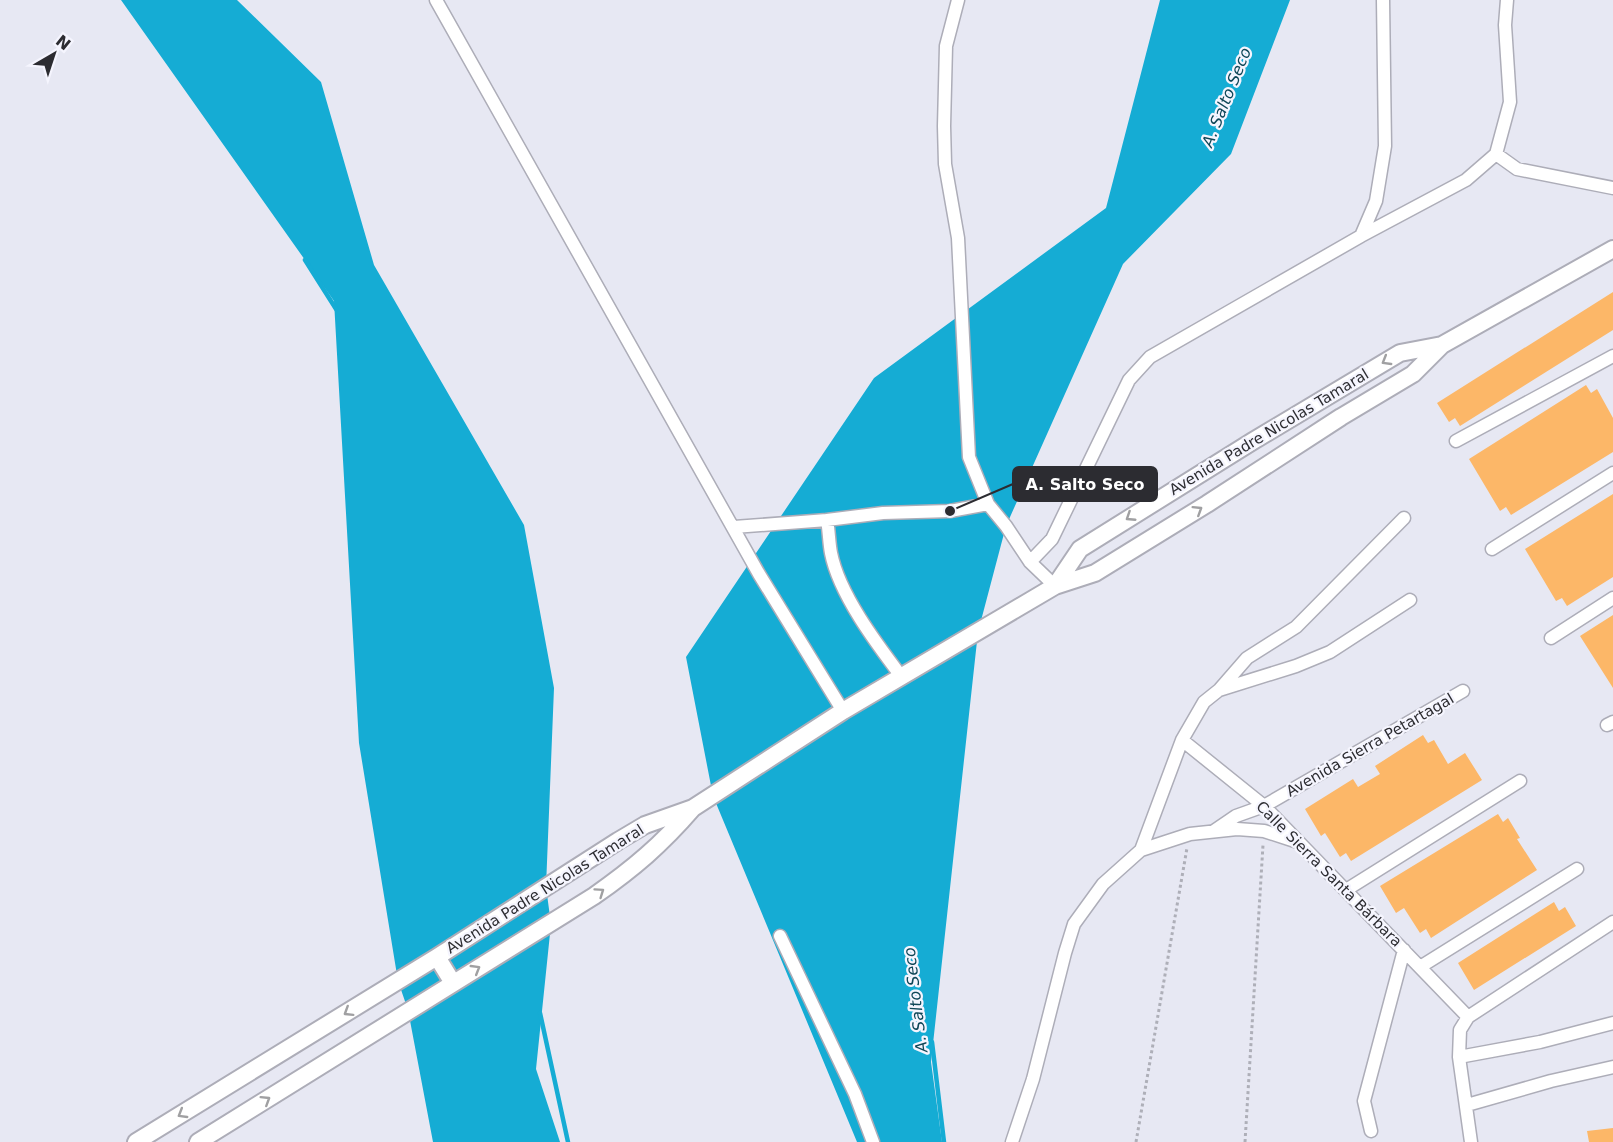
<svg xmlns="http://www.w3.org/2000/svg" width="1613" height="1142" font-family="'DejaVu Sans',sans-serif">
  <rect width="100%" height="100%" fill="#e7e8f3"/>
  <!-- water -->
  <path fill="#15acd4" d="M121,0H237L321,82L374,265L524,525L554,688L546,887L551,924L536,1069L560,1142H433L408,1010L398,981L359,743L334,301Z
    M1160,0H1290L1231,154L1123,264L1006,526L978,632L931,1062L942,1142H857L713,796L686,657L874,378L1106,208Z"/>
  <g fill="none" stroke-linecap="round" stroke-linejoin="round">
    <!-- stream -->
    <path stroke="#15acd4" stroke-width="4.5" d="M305,260L336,309
      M540,1013L568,1142
      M932,1042L944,1142"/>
  </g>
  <!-- building -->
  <path fill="#fcb768" d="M1613,292V330L1460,426L1455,418L1449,422L1437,403Z
    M1586,385L1591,393L1597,389L1613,418V452L1511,515L1506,507L1500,511L1469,459Z
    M1613,494V577L1567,606L1562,598L1556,601L1525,549Z
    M1613,615V688L1580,636Z
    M1423,735L1428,743L1434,740L1448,764L1465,753L1482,780L1351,861L1346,853L1340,857L1325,833L1321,836L1305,809L1353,779L1358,787L1380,774L1375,766Z
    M1498,814L1503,822L1508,818L1520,838L1517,839L1537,870L1431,938L1426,929L1420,933L1404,908L1396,913L1380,886Z
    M1554,902L1559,911L1565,907L1576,926L1474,990L1458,963Z
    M1613,1128V1142H1589L1587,1131Z"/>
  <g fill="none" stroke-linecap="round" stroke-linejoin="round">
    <!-- minor casing -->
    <g stroke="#adadb8" stroke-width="15">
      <path id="minor" d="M436,0L759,574L843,711
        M958,0L946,46L944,126L945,164L958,238L969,457L988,504L1006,526L1030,562L1055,586
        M1496,154L1517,169L1613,188
        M1361,236L1376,201L1385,146L1383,0
        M1456,441L1613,356
        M827,520C829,531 829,543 831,553C839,594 876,643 901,676
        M734,527L827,520L883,513L950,511L988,504
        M1492,549L1613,473
        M1030,562L1052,539L1129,380L1150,357L1361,236L1466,180L1496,154L1510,102L1505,25L1507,0
        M1551,638L1613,598
        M1220,689L1247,658L1296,627L1404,518
        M1607,725L1613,722
        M1182,740L1264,806L1468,1017
        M1214,831L1236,816L1264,806L1463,691
        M1141,850L1182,740L1204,702L1219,690L1296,666L1330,652L1410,600
        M1346,890L1520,781
        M780,936L855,1094L873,1142
        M1420,967L1577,869
        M1459,1057L1540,1042L1613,1023
        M1467,1105L1551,1081L1613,1067
        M1371,1131L1364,1101L1404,950
        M1012,1142L1033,1079L1065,953L1074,924L1103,884L1141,850L1190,834L1237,829L1264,831L1295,841
        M1471,1142L1459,1057L1460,1030L1468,1017L1613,922"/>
    </g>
    <!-- tertiary casing -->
    <g stroke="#adadb8" stroke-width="20">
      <path id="tertiary" d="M1055,586L1080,549L1253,441L1400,353L1442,345
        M437,957L453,983
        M136,1142L437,957L618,841L645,825L693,808L843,711L1055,586L1095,573L1207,504L1341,417L1413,374L1442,345L1613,249
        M198,1142L594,896C634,868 661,845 693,808"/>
    </g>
    <!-- path -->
    <path stroke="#aeafb8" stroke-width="3" stroke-dasharray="3 3" stroke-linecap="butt" d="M1136,1142L1187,848
      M1245,1142L1263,845"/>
    <!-- minor -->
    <use href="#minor" stroke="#fff" stroke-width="12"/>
    <!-- tertiary -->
    <use href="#tertiary" stroke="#fff" stroke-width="16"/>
  </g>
  <!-- one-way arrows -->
  <defs><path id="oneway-chevron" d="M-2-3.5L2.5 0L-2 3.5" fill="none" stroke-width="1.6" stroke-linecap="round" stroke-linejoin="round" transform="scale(1.5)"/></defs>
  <g stroke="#a0a0a2">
    <use href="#oneway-chevron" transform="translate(1386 361) rotate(149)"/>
    <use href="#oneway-chevron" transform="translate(1198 510) rotate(-32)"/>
    <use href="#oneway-chevron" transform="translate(1130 517) rotate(147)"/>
    <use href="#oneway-chevron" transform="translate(600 892) rotate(-35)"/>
    <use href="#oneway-chevron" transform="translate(476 969) rotate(-31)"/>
    <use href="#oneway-chevron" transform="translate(348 1012) rotate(148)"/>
    <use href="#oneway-chevron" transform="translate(266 1100) rotate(-32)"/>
    <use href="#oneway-chevron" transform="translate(182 1114) rotate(149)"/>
  </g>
  <g text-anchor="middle" stroke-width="4.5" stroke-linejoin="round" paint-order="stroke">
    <!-- street labels -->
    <g font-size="15" fill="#2c2c31" stroke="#f5f5fe">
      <text transform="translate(1269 432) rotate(-31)" y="5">Avenida Padre Nicolas Tamaral</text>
      <text transform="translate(1370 745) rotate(-30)" y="5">Avenida Sierra Petartagal</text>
      <text transform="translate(1329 874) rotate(45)" y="5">Calle Sierra Santa Bárbara</text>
      <text transform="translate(545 889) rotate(-32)" y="5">Avenida Padre Nicolas Tamaral</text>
    </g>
    <!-- water labels -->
    <g font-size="16" font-style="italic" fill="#0f4758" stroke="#f5f5fe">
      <text transform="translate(1226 97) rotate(-68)" y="6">A. Salto Seco</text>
      <text transform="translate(915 1000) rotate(-97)" y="6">A. Salto Seco</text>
    </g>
  </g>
  <!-- callouts -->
  <path fill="none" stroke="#2c2c31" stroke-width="2" d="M950 511L1013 484"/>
  <circle fill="#2c2c31" stroke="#f5f5fe" stroke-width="2" cx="950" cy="511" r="6"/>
  <rect fill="#2c2c31" stroke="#2c2c31" stroke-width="2" x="1013" y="467" width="144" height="34" rx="6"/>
  <g font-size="16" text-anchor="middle" font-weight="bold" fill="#fff">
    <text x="1085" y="490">A. Salto Seco</text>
  </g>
  <!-- north arrow -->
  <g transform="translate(54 54) rotate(39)" stroke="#f5f5fe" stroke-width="4.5" paint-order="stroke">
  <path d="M0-4.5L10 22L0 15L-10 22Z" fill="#2c2c31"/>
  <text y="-9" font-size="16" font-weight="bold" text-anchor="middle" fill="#2c2c31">N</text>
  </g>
</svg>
